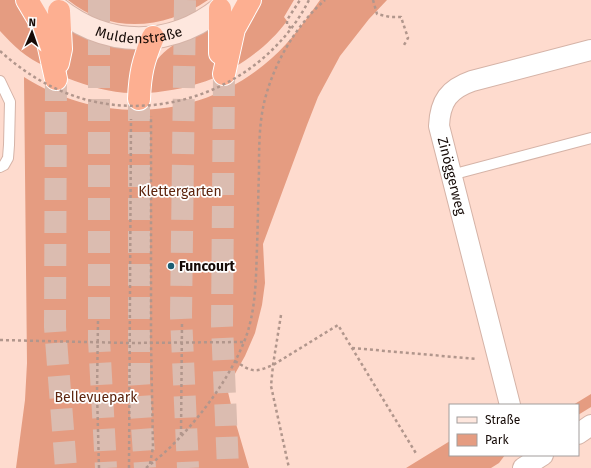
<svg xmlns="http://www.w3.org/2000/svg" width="591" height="468" font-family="'Fira Sans',sans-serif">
  <rect width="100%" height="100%" fill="#fedbce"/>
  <!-- green -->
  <path fill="#e59c81" d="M0,0H20L35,24L45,66C27,59 13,45 0,31Z
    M68,0H208C165,29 111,35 68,0Z
    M258,0H294L284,17L287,21C273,40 254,56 233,68L234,52Z
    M320,0H387L369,19L340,56L318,97L307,125L263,244L265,283L262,305L255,333L245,356L227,388L234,417L249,468H16L25,400L27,363L24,77C102,126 202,121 272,58C290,42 306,20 320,0Z
    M215,21L214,78C192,87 171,91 148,93C149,84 150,74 154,66C160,48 198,31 215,21Z
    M67,25L140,47L132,93C110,93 88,86 67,78Z
    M591,394V407L578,415V405H573Z
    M450,441V455H505L499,463L491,468H406Z"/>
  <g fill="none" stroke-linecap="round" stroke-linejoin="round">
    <!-- motorway-tunnel -->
    <path stroke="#dbbcb0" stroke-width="22" stroke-dasharray="22 11" stroke-linecap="butt" d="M99,0V340L106,468
      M185,0L181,316L188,468
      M224,74L222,325L228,468
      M56,79L55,327L66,468
      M139,99V384L145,468"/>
    <!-- service casing -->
    <g stroke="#d5b3a7" stroke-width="12">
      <path id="service" d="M0,81L10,102L9,145L8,158L4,165L0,167
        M451,175L591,138"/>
    </g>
    <!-- minor casing -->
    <g stroke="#d5b3a7" stroke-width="22">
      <path id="minor" d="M510,405L439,126C440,101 449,89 472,81L591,50
        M578,434L591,425
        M523,468L543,455"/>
    </g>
    <!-- secondary casing -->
    <g stroke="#d5b3a7" stroke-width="24">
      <g id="secondary">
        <path id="s1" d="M48,0C103,51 175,51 230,0"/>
      </g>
    </g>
    <!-- motorway casing -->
    <g stroke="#fff" stroke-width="24">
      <path id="motorway" d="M27,0L43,27L48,43L56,79
        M220,9V53
        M58,63L61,49L59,11
        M224,74L234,29L250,0
        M139,99C140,74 143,61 153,37"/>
    </g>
    <!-- path -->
    <path stroke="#b1968c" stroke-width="2.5" stroke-dasharray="3 3" stroke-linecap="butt" d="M373,0L377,14L390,17H401L408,38L404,45
      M291,28L287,25V20L300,0
      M281,315L273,365L271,386L289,468
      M98,321L97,392L99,468
      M0,340L129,343L244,342
      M352,348L477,359
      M235,361C252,372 254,373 273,365L338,325L417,455
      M181,435L182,322
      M150,464L153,447L151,342V116
      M129,468L131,119
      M146,468C152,463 157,459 163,454C196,424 232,377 247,334C256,306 256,277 257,247C258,222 258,197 259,172C259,149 259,125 264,103C273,65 295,26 325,0"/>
    <!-- service -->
    <use href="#service" stroke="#fff" stroke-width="10"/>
    <!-- minor -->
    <use href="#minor" stroke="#fff" stroke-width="20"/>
    <!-- secondary -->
    <use href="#secondary" stroke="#fee7de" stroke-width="22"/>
    <!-- motorway -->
    <use href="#motorway" stroke="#fdaf91" stroke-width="22"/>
    <!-- path-bridge -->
    <path stroke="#b1968c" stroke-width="2.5" stroke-dasharray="3 3" stroke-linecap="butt" d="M0,51C20,69 41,83 66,93C157,129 265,87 309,0"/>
  </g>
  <!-- markers -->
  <circle fill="#1d5e73" stroke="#fff" stroke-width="1.5" cx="171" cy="266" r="4"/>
  <g text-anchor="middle" stroke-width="3.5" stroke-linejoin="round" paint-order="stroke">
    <!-- street labels -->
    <g font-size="14" fill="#160b07" stroke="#fff">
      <text dy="5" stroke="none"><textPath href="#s1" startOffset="101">Muldenstraße</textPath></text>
      <text transform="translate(452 176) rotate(76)" y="5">Zinöggerweg</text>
    </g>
    <!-- park labels -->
    <g font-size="14" fill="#5d250e" stroke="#fff">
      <text x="180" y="196">Klettergarten</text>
      <text x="96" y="402">Bellevuepark</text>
    </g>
    <!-- poi labels -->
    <g font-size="14" font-weight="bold" fill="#160b07" stroke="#fff" text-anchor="start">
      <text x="179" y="271">Funcourt</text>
    </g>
  </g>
  <!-- legend -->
  <rect x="449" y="404" width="130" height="52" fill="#ffffff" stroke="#a29d9c"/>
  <rect x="457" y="417" width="20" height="6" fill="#fee7de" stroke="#a29d9c"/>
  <text x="485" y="424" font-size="12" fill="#160b07">Straße</text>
  <rect x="457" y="434" width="20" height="12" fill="#e59c81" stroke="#a29d9c"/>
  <text x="485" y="444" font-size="12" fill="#160b07">Park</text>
  <!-- north arrow -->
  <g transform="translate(32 32) rotate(2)" stroke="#ffffff" stroke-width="3" paint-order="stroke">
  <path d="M0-3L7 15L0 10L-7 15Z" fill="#160b07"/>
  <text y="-6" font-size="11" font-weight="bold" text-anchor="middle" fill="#160b07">N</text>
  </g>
</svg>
